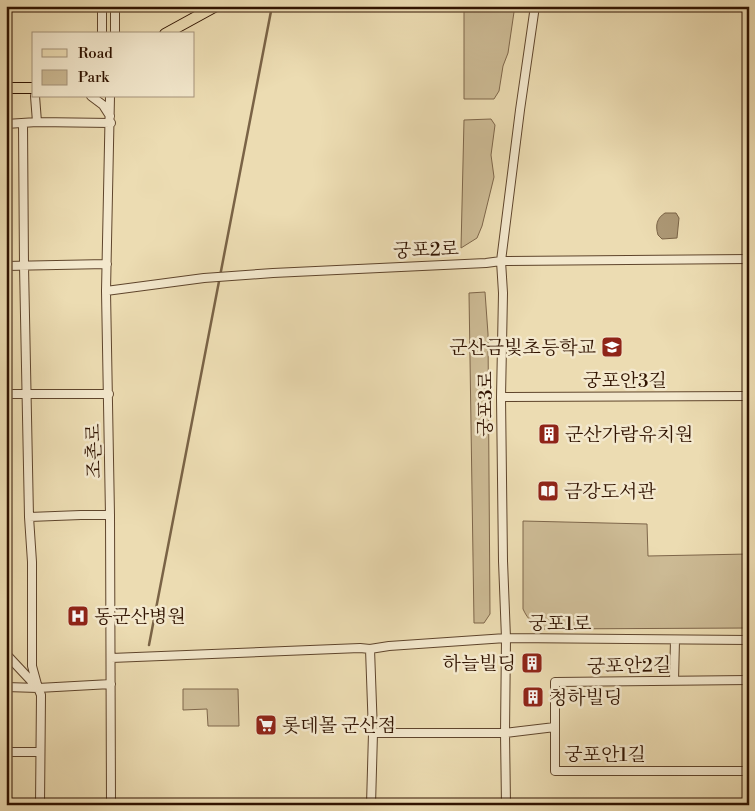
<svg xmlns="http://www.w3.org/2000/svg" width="755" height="811" font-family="'Libre Bodoni','Noto Serif KR',serif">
  <rect width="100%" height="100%" fill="#ecdcb2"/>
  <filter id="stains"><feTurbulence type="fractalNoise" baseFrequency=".004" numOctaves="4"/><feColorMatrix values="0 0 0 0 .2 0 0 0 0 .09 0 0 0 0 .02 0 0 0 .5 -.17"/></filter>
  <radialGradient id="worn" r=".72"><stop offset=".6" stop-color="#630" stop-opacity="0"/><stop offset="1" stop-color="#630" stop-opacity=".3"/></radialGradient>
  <!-- green -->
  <path fill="#ccba94" stroke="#7e664a" d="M464,6H509L514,12L508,53L503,66L499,91L494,99H464Z
    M491,119L495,125L491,155L494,177L482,226L477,238L461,248L464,120Z
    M485,292L488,334L490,614L484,623H474L469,293Z
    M523,521L647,524L648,556L749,554V628L544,629C534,625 528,620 523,609Z
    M183,689H238L239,726H208L207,709L183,710Z"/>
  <!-- water -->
  <path fill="#ac9875" stroke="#7a6346" d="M665,213H676L679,218L677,238L662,239L658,235C655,225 657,218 665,213Z"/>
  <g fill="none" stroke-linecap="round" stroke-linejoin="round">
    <!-- stream -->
    <path stroke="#7a6346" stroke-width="2.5" d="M149,645L272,6"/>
    <!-- minor casing -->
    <g stroke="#5f452c" stroke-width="10">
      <path id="minor" d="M102,6V34
        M115,34V6
        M35,96L37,122
        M91,96L103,105L110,116
        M110,96L106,291L110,515L111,805
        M6,124L37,122L111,123
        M23,124L24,266L29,517L32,562V666L38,688L41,695L40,805
        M6,266L107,264
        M106,291L204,278L273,273L486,263L501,261L749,259
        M6,394H109
        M501,397L749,396
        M29,517L81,515H110
        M370,649L373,733L371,805
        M6,654L36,686
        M111,658L360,648L370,649L389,646L506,638L749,640
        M749,680L555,682V771H749
        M674,681L675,640
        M6,687L38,688L111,684
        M373,733H505L555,727
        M6,752H40
        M506,805L505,733L506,638L503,561L501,397L503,293L501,261L520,110L535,6"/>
    </g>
    <!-- major casing -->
    <g stroke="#301300" stroke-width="12">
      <path id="major" d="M165,34L216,6
        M6,88H34"/>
    </g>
    <!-- minor -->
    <use href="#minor" stroke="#f3e8cd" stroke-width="8"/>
    <!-- major -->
    <use href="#major" stroke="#ecdcb2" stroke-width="10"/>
  </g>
  <!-- icons -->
  <defs>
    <g id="school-square" transform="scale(1.125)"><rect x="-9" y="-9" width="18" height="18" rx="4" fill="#8f2418" stroke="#f3e8cd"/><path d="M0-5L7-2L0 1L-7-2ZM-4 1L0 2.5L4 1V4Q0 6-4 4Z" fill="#fff"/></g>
    <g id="building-square" transform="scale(1.125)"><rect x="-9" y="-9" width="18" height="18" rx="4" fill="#8f2418" stroke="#f3e8cd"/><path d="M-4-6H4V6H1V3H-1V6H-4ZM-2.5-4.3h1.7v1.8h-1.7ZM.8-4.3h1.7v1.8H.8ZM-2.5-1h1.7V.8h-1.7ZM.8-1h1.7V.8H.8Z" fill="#fff"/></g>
    <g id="library-square" transform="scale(1.125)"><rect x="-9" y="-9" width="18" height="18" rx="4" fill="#8f2418" stroke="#f3e8cd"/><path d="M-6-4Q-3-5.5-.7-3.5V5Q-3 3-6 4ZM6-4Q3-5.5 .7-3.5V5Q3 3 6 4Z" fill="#fff"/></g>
    <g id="hospital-square" transform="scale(1.125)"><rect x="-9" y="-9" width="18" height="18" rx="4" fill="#8f2418" stroke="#f3e8cd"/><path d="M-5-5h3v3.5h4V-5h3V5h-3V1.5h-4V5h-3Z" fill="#fff"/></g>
    <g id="supermarket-square" transform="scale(1.125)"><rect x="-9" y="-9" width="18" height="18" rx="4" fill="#8f2418" stroke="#f3e8cd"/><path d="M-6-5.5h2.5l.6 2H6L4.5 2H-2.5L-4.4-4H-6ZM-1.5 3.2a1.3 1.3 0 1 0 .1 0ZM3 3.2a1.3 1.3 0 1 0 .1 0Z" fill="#fff"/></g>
  </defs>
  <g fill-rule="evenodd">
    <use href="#school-square" x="612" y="347"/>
    <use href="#building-square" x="549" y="434"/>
    <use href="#library-square" x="548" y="491"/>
    <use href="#hospital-square" x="78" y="616"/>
    <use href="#building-square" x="532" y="663"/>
    <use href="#building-square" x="533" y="697"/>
    <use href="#supermarket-square" x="266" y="725"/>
  </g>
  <g text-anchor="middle" stroke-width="5" stroke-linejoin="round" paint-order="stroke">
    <!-- street labels -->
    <g font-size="19" fill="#301300" stroke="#f3e8cd">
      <text transform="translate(426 249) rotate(-2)" y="7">궁포2로</text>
      <text x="625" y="387">궁포안3길</text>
      <text transform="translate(485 404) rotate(-90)" y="7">궁포3로</text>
      <text transform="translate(93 451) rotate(-91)" y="7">조촌로</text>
      <text x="560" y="630">궁포1로</text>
      <text transform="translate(629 665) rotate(-1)" y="7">궁포안2길</text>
      <text x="605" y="761">궁포안1길</text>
    </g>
    <!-- poi labels -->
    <g font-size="19" fill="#301300" stroke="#f3e8cd" text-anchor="start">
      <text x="596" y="354" text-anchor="end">군산금빛초등학교</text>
      <text x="565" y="441">군산가람유치원</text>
      <text x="564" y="498">금강도서관</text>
      <text x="94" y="623">동군산병원</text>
      <text x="516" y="670" text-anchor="end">하늘빌딩</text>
      <text x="549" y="704">청하빌딩</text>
      <text x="282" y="732">롯데몰 군산점</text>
    </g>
  </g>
  <!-- margin -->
  <rect width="755" height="811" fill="none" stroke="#ecdcb2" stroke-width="25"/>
  <rect x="8" y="8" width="740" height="796" fill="none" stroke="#301300" stroke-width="2.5"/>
  <rect x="12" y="12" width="730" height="786" fill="none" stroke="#301300"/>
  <!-- legend -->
  <rect x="32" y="32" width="162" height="65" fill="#f3e8cd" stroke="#a5937b"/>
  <rect x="42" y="49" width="25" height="8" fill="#ecdcb2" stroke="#a5937b"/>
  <text x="78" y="58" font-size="15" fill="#301300">Road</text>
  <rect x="42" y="70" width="25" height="15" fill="#ccba94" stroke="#a5937b"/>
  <text x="78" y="82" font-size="15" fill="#301300">Park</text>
  <rect width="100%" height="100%" filter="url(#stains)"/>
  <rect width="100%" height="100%" fill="url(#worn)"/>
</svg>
